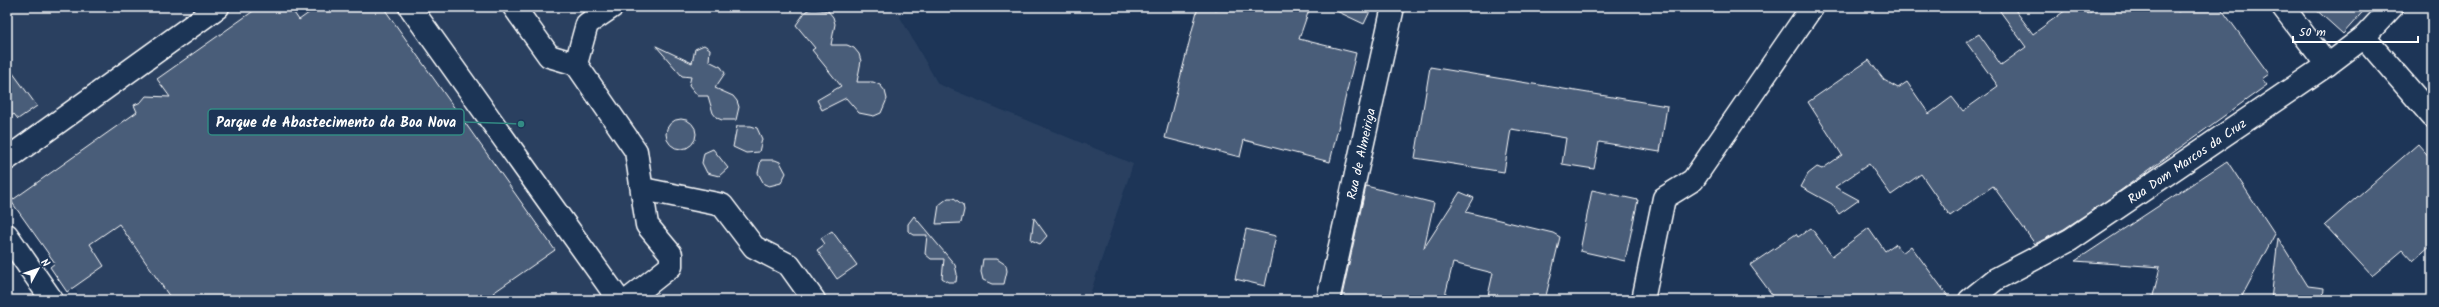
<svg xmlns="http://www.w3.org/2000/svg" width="2439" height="307" font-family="Kalam,sans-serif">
  <rect width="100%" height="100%" fill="#1d3557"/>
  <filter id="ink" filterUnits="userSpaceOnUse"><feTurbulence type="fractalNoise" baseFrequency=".025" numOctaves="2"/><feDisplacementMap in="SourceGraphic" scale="8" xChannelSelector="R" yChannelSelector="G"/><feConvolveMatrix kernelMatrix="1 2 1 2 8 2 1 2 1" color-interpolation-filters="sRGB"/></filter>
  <g filter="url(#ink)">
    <!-- built -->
    <path fill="#2a4161" d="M7,7H904L900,17L938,84L1133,164L1088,300H83L7,194Z
      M2325,7H2377L2353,31Z"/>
    <!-- building -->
    <path fill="#4a5d79" stroke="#fff" d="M259,7H290L299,20L317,7H383L555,250L493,293L498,300H172L119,224L90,244L104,266L67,292L50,267L55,263L11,201L137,112L134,105L141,102L146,96L170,97L157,79Z
      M1198,7L1218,10L1219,7H1310L1299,39L1356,53L1330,162L1244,140L1240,157L1165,138Z
      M1328,7H1372L1364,24Z
      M1997,7H2013L2033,34L2070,7H2083L2088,14L2097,7H2174L2178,12L2185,7H2220L2269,74L2262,79L2267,85L2106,201L2064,229L2035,244L1993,186L1950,216L1921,174L1891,195L1869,164L1835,187L1859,200L1839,214L1832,204L1801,187L1808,174L1817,167L1822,169L1842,155L1808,102L1869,60L1884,80L1898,88L1907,82L1929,114L1952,97L1963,111L1998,86L1966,42L1979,34L2001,65L2026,47Z
      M2313,7H2367L2343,34Z
      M813,8L828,11L833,17L835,24L831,45H847L854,48L859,54L861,61L857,82H873L880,85L885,91L887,99L881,113L874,116L859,113L846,98L822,110L817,100L841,86L812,50L815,48L796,25L806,11Z
      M704,45L710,49L709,61L721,67L725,73L715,88L733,96L737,101L739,107L736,120H722L717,118L713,113L708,96H698L689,85L691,77L682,76L656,46L692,63L695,49Z
      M7,65L37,106L18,119L14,114L7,119Z
      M1430,67L1667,106L1660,152L1599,142L1594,169L1562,164L1566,138L1511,129L1504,172L1415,158Z
      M666 134a15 15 0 1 1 30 0a15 15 0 1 1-30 0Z
      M737,126H751L757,128L762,139L759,152L746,153L733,147Z
      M2418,144L2432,160V244L2413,261L2403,250L2372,276L2325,225Z
      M713,149L728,168L719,176L707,173L702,163L704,153Z
      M761,160H775L780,162L786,173L781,183L769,186L764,184L758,173Z
      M2227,161L2275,234L2240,300H2152L2160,267L2075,261Z
      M1366,186L1434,203L1424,248L1460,192L1474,198L1466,212L1553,233L1560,237L1545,300H1487L1493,273L1453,263L1444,300H1341Z
      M1592,190L1638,200L1625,261L1580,251Z
      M948,198H954L963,205L964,210L961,223L936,224L939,205Z
      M914,216L955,265L957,274L956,282H948L942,278L944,259H931L925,254L927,235H914L908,231V224Z
      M1034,218L1047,236L1040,244L1031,240Z
      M1811,228L1832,256L1869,228L1885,251L1895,244L1902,253L1911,246L1951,300H1776L1750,265L1796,234L1798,237Z
      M1246,229L1276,236L1265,286L1235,279Z
      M832,231L857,265L837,279L817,250L825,244L821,238Z
      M2278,238L2308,286L2324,288L2323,300H2271Z
      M983,259H997L1006,265L1007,271L1004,284H992L983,280L981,272Z"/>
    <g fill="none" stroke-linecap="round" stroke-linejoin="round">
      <!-- minor casing -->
      <g stroke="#fff" stroke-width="25">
        <g id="minor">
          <path d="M410,7L619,300"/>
          <path d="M514,7L549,56L576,64"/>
          <path d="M612,7L587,24L576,64L636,151L647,225L671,254V266L628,300"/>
          <path d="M2283,7L2327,65"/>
          <path d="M2364,37L2432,116"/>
          <path d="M7,159L218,7"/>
          <path d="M643,189L722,205L754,247L789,265L814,300"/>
          <path d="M7,235L52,300"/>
          <path id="s1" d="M1328,300L1393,7"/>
          <path d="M1643,300L1664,198L1693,180L1812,7"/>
          <path id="s2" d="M1970,300L1996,279L2070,240L2327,65L2364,37L2392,7"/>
        </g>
      </g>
      <!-- minor -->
      <use href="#minor" stroke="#1d3557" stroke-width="22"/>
    </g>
  </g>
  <g text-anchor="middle" stroke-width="3.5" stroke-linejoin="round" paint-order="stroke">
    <!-- street labels -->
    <g font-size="13" fill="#fff" stroke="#1d3557">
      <text dy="5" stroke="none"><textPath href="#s1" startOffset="150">Rua de Almeiriga</textPath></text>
      <text dy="5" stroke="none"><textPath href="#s2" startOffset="258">Rua Dom Marcos da Cruz</textPath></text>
    </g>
  </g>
  <!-- callouts -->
  <path fill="none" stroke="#338b84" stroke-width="1.5" d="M521 124L464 122"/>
  <circle fill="#338b84" stroke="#1d3557" stroke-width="1.5" cx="521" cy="124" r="4"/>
  <rect fill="#1d3557" stroke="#338b84" stroke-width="1.5" x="208" y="109" width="256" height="26" rx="4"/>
  <g font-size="14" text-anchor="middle" font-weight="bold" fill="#fff">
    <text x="336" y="127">Parque de Abastecimento da Boa Nova</text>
  </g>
  <!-- margin -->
  <rect width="2439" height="307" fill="none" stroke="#1d3557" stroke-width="24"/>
  <rect x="12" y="12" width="2415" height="283" fill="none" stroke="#fff" stroke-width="1.5" filter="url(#ink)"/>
  <!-- north arrow -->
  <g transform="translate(38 269) rotate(50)" stroke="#1d3557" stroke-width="3" paint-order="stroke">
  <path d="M0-3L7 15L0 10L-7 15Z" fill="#ffffff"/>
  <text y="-6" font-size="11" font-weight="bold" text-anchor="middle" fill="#ffffff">N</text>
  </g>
  <!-- scale -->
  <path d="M2293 36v6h125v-6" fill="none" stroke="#ffffff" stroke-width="2"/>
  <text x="2299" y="36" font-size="12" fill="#ffffff" stroke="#1d3557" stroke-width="3" paint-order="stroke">50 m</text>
</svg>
